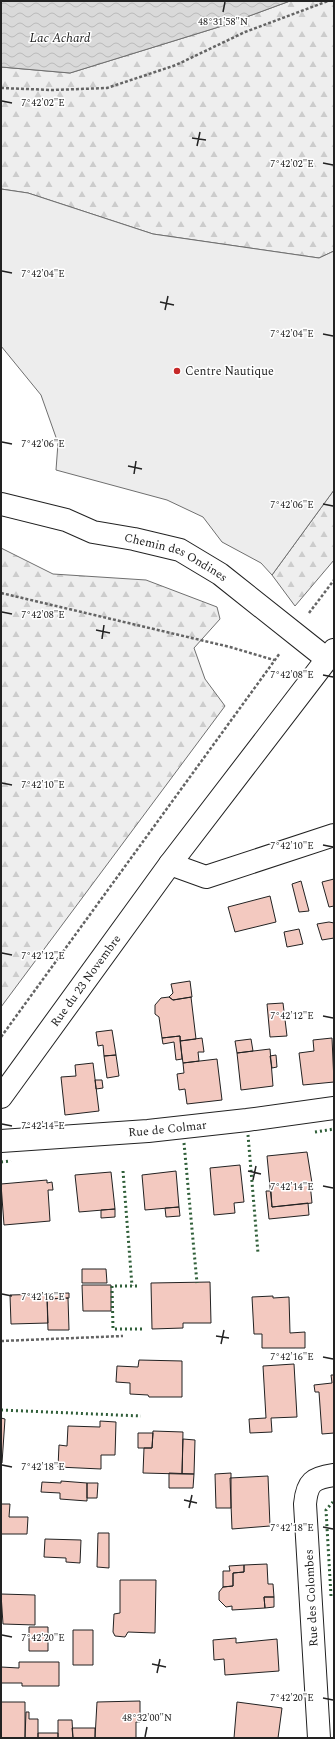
<svg xmlns="http://www.w3.org/2000/svg" width="335" height="1739" font-family="Spectral,serif">
  <defs>
    <pattern id="forest-firs" width="22" height="20" patternUnits="userSpaceOnUse"><rect width="22" height="20" fill="#eee"/><path d="M5 1l3.5 6h-7zM16 11l3.5 6h-7z" fill="#ccc"/></pattern>
    <pattern id="water-waves" width="16" height="10" patternUnits="userSpaceOnUse"><rect width="16" height="10" fill="#d9d9d9"/><path d="M0 5q4-4 8 0t8 0" fill="none" stroke="#bababa"/></pattern>
  </defs>
  <rect width="100%" height="100%" fill="#fff"/>
  <!-- forest -->
  <path fill="url(#forest-firs)" stroke="#6f6f6f" d="M290,1H334V251L319,258L153,234L28,193L1,189V67L70,73L222,26Z
    M334,490V560L295,606L272,575Z
    M1,548L53,574L146,580L217,607L220,619L194,648L205,679L225,706L1,1007Z"/>
  <!-- parking -->
  <path fill="#ededed" stroke="#6f6f6f" d="M1,189L28,193L153,234L319,258L334,251V490L272,575L261,563L222,542L203,517L167,500L56,470L58,443L41,395L1,346Z"/>
  <!-- water -->
  <path fill="url(#water-waves)" stroke="#6f6f6f" d="M1,1H290L222,26L70,73L1,67Z"/>
  <!-- building -->
  <path fill="#f3c9c0" stroke="#222" d="M334,879V906L329,907L322,882Z
    M301,881L309,911L299,912L292,884Z
    M270,896L276,922L235,932L228,907Z
    M329,922L334,923V938L322,940L317,924Z
    M299,929L303,944L287,947L284,932Z
    M190,981L192,997L173,1000L169,997L173,993L171,984Z
    M169,997L173,1000L191,997L196,1039L180,1041V1036L162,1038L159,1017L155,1014V1005L161,998Z
    M283,1003L287,1036L270,1037L267,1004Z
    M112,1030L116,1055L104,1056L103,1045L98,1046L96,1032Z
    M180,1036L182,1059L176,1060L174,1042L163,1044L162,1038Z
    M202,1038L204,1052H198L199,1061L183,1063L180,1041Z
    M332,1038L334,1082L303,1085L299,1053L314,1051L313,1040Z
    M251,1039L253,1051L237,1053L235,1041Z
    M270,1049L273,1086L241,1090L237,1053Z
    M116,1055L119,1076L107,1078L104,1056Z
    M276,1055L277,1067L272,1068L270,1056Z
    M217,1059L222,1100L187,1104L185,1089L179,1090L177,1074L184,1073L183,1063Z
    M93,1063L99,1111L65,1115L61,1077L76,1076L75,1065Z
    M95,1080H102L103,1088L96,1089Z
    M307,1152L312,1183H310L312,1203L272,1207L267,1156Z
    M240,1165L244,1202L234,1203L235,1213L214,1215L210,1168Z
    M176,1171L179,1207L145,1210L142,1175Z
    M111,1172L115,1209L79,1212L75,1175Z
    M47,1180V1183L52,1182L53,1190H48L50,1221L4,1225L1,1184Z
    M266,1191H271L272,1207L308,1203L309,1215L269,1219Z
    M179,1207L180,1216L166,1217L165,1208Z
    M115,1209V1217L101,1218V1210Z
    M82,1269H106L107,1283H82Z
    M210,1282L211,1323H183V1328L152,1329L151,1283Z
    M82,1285H111V1311H83Z
    M69,1293V1298L47,1299V1294Z
    M47,1294L48,1323L11,1324L10,1295Z
    M273,1296V1298L289,1297L290,1333L305,1332V1348H262V1334H254L252,1297Z
    M68,1298L69,1330H48L47,1299Z
    M139,1360L182,1361V1397H149L148,1395L130,1394V1383L116,1382L117,1366L138,1367Z
    M294,1364L297,1417L271,1418L272,1432L250,1433L249,1419L266,1418L263,1366Z
    M331,1375H334V1433L322,1434L319,1392H315L314,1385L332,1383Z
    M1,1418L5,1419L2,1463H1Z
    M100,1421L116,1422L115,1455H101V1469L58,1467L59,1445L67,1446L68,1426L100,1427Z
    M153,1431L183,1432L182,1474L143,1473L144,1448H152Z
    M138,1433H153L152,1448H138Z
    M183,1439L195,1440L194,1474H182Z
    M169,1473L194,1474L193,1488H169Z
    M231,1473V1508H216L215,1474Z
    M268,1476L270,1526L232,1529L230,1478Z
    M61,1481L87,1483V1501L60,1499V1493L41,1492L42,1482L61,1483Z
    M87,1483H98L97,1498H87Z
    M1,1504H10L9,1517H28L27,1534H1Z
    M98,1533H109V1568L97,1567Z
    M45,1539L81,1540L80,1563L66,1562V1558L44,1557Z
    M267,1564L268,1584H273L274,1597H264L265,1608L232,1610V1606L226,1607L219,1600V1592L223,1587L233,1586V1573L244,1572V1565Z
    M244,1565V1572L233,1573V1586L223,1587V1571H230L229,1566Z
    M120,1580H156L155,1633L128,1632L125,1637L115,1636L113,1632L114,1614L120,1613Z
    M1,1594L35,1595V1625L3,1624Z
    M264,1597H274V1607L265,1608Z
    M29,1627H48V1651H29Z
    M73,1630H93V1665H73Z
    M236,1638V1643L277,1639L279,1671L225,1675L224,1659L214,1660L213,1640Z
    M19,1662H59V1686H22V1683H1V1667L19,1668Z
    M140,1701V1722H136V1738H95L97,1702Z
    M1,1702H25V1738H1Z
    M237,1702L282,1708L278,1738H234Z
    M26,1712H29V1719H38V1738H25Z
    M58,1720H72L73,1738H58Z
    M72,1728H95V1738H73Z
    M38,1733H58V1738H38Z"/>
  <g fill="none" stroke-linecap="round" stroke-linejoin="round">
    <!-- minor casing -->
    <g stroke="#222" stroke-width="24">
      <g id="minor">
        <path id="s1" d="M1,504L66,520L93,532L134,539L180,550L220,574L327,659"/>
        <path d="M170,864L206,877L334,835"/>
        <path id="s2" d="M1,1141L148,1131L247,1120L334,1108"/>
        <path d="M319,1738L305,1504C307,1482 313,1478 334,1475"/>
      </g>
    </g>
    <!-- major casing -->
    <g stroke="#222" stroke-width="24">
      <g id="major">
        <path id="s3" d="M1,1097L170,864L334,650"/>
      </g>
    </g>
    <!-- path -->
    <path stroke="#646464" stroke-width="2.5" stroke-dasharray="3 2" stroke-linecap="butt" d="M1,88L52,90L107,88L176,65L245,32L328,1
      M1,593L230,647L274,660
      M309,613L334,580
      M1,1037L280,653
      M1,1341L123,1336"/>
    <!-- minor -->
    <use href="#minor" stroke="#fff" stroke-width="22"/>
    <!-- major -->
    <use href="#major" stroke="#fff" stroke-width="22"/>
    <!-- hedge -->
    <path stroke="#2f5e38" stroke-width="3" stroke-dasharray="2 3" stroke-linecap="butt" d="M315,1132L334,1129
      M248,1135L258,1253
      M184,1143L197,1283
      M1,1162L11,1161
      M123,1171L132,1286
      M137,1286H112L113,1329H142
      M1,1410L141,1416
      M331,1596L326,1510L333,1502"/>
  </g>
  <!-- ticks -->
  <path fill="none" stroke="#222" stroke-width="1.5" d="M223,12L225,2M2,101L12,103M192,138L206,140M197,146L200,132M323,163L333,165M2,271L12,273M160,302L174,305M165,310L168,296M323,334L333,336M2,442L12,444M128,466L142,469M134,474L136,461M323,504L333,506M2,612L12,614M96,630L110,633M102,639L104,625M323,675L333,677M2,783L12,785M323,845L333,847M2,953L12,955M323,1016L333,1018M2,1124L12,1126M248,1171L261,1174M253,1180L256,1166M323,1186L333,1188M2,1294L12,1296M216,1336L229,1338M221,1344L224,1330M323,1357L333,1359M2,1465L12,1467M184,1500L197,1503M189,1508L192,1495M323,1527L333,1529M2,1635L12,1637M152,1664L166,1667M157,1673L160,1659M323,1698L333,1700M145,1737L147,1727"/>
  <!-- markers -->
  <circle fill="#c62828" stroke="#fff" stroke-width="1.5" cx="177" cy="371" r="4"/>
  <g text-anchor="middle" stroke-width="3" stroke-linejoin="round" paint-order="stroke">
    <!-- poi labels -->
    <g font-size="12" fill="#222" stroke="#fff" text-anchor="start">
      <text x="185" y="375">Centre Nautique</text>
    </g>
    <!-- street labels -->
    <g font-size="12" fill="#222" stroke="#fff">
      <text dy="4" stroke="none"><textPath href="#s1" startOffset="184">Chemin des Ondines</textPath></text>
      <text dy="4" stroke="none"><textPath href="#s3" startOffset="144">Rue du 23 Novembre</textPath></text>
      <text dy="4" stroke="none"><textPath href="#s2" startOffset="167">Rue de Colmar</textPath></text>
      <text transform="translate(311 1598) rotate(-93)" y="4">Rue des Colombes</text>
    </g>
    <!-- water labels -->
    <g font-size="13" font-style="italic" fill="#222" stroke="#fff">
      <text x="60" y="42">Lac Achard</text>
    </g>
  </g>
  <g font-size="10" text-anchor="middle" fill="#222" stroke="#fff" stroke-width="3" stroke-linejoin="round" paint-order="stroke">
    <text x="223" y="25">48°31'58"N</text>
    <text x="43" y="106">7°42'02"E</text>
    <text x="292" y="167">7°42'02"E</text>
    <text x="43" y="277">7°42'04"E</text>
    <text x="292" y="337">7°42'04"E</text>
    <text x="43" y="447">7°42'06"E</text>
    <text x="292" y="508">7°42'06"E</text>
    <text x="43" y="618">7°42'08"E</text>
    <text x="292" y="678">7°42'08"E</text>
    <text x="43" y="788">7°42'10"E</text>
    <text x="292" y="849">7°42'10"E</text>
    <text x="43" y="959">7°42'12"E</text>
    <text x="292" y="1019">7°42'12"E</text>
    <text x="43" y="1129">7°42'14"E</text>
    <text x="292" y="1190">7°42'14"E</text>
    <text x="43" y="1300">7°42'16"E</text>
    <text x="292" y="1360">7°42'16"E</text>
    <text x="43" y="1470">7°42'18"E</text>
    <text x="292" y="1531">7°42'18"E</text>
    <text x="43" y="1641">7°42'20"E</text>
    <text x="292" y="1701">7°42'20"E</text>
    <text x="147" y="1721">48°32'00"N</text>
  </g>
  <!-- border -->
  <rect width="335" height="1739" fill="none" stroke="#222222" stroke-width="4"/>
</svg>
